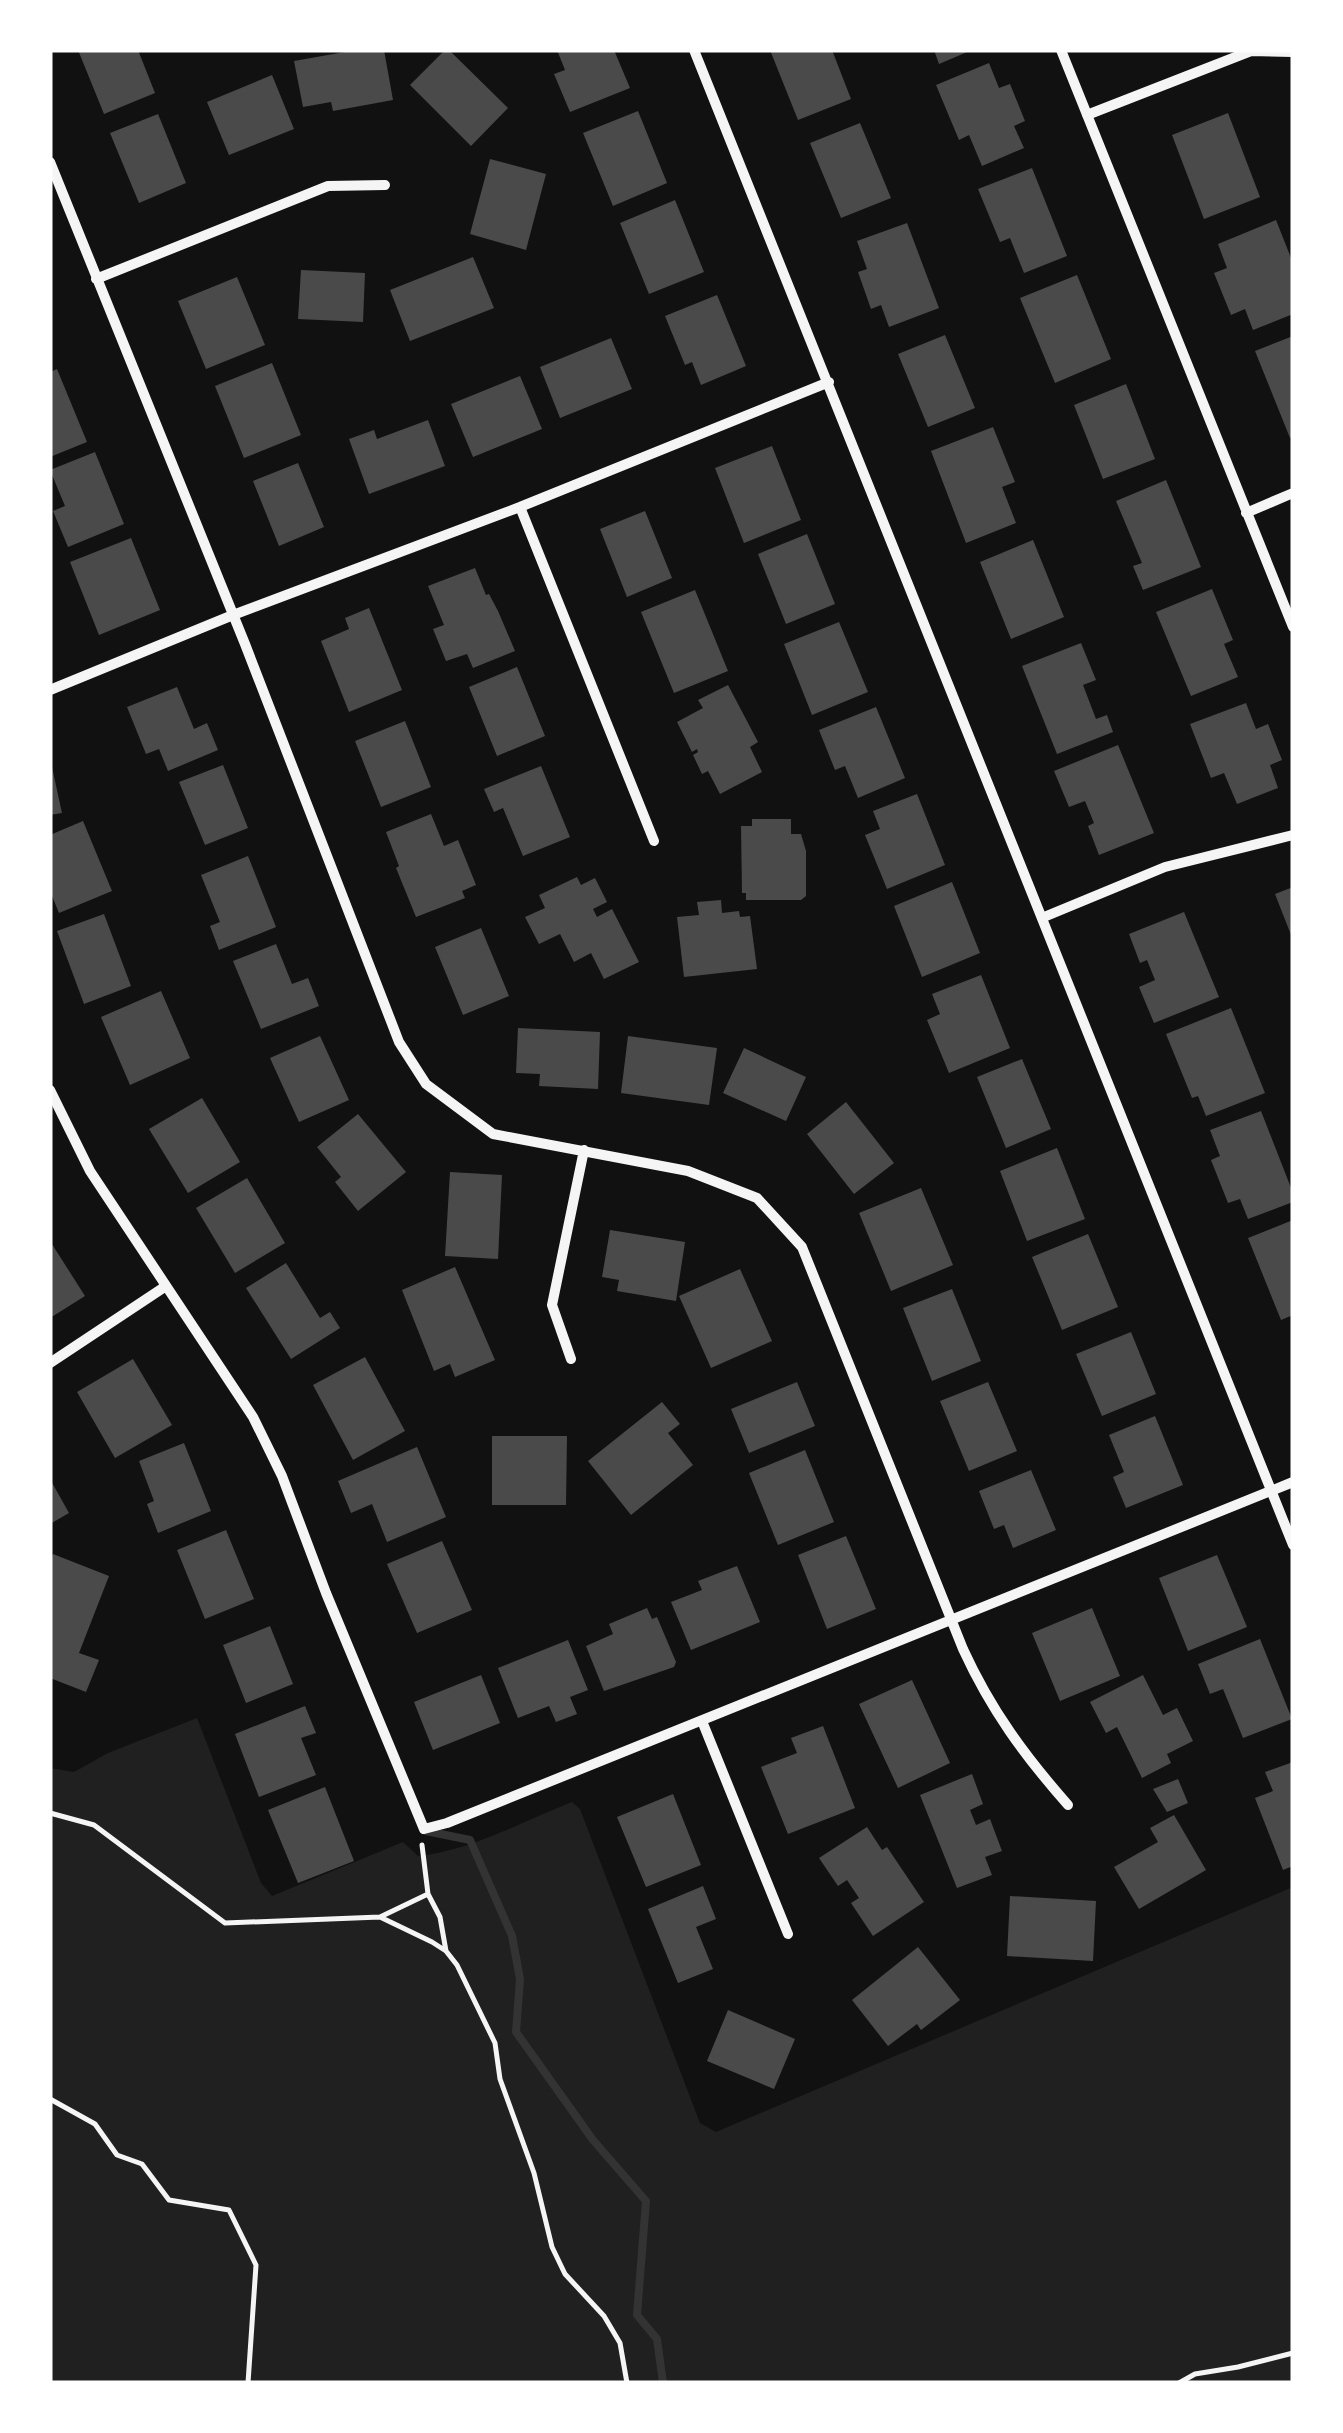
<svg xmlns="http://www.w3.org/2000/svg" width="1343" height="2433" font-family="'DM Sans',sans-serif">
  <rect width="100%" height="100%" fill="#111"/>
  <!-- green -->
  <path fill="#202020" d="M197,1718L261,1883L272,1896L403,1842L418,1856C471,1851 523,1821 572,1802L580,1809L700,2123L716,2132L1293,1887V2383H50V1768L74,1772L108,1753Z"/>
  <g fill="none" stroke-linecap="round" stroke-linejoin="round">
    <!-- stream -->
    <path stroke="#333" stroke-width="8" d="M426,1831L470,1840L512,1936L520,1979L516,2032L593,2140L646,2201L637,2315L657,2339L663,2383"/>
  </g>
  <!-- building -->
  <path fill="#4a4a4a" d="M78,50H138L155,93L104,114Z
    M356,50H384L393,100L333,111L331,102L303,107L294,61Z
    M445,50H449L508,108L471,146L410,85Z
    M557,50H614L630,88L570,112L554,74L565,70Z
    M770,50H832L851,99L798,120Z
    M934,50H972L939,64Z
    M989,63L999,88L1010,84L1025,121L1014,126L1024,148L982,166L969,135L959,140L936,85Z
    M272,75L294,129L229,155L207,102Z
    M638,111L667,183L613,206L583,133Z
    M1228,113L1260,197L1204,219L1172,135Z
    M158,114L186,183L139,203L110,133Z
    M860,123L891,198L841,218L810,143Z
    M490,159L546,174L526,250L470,234Z
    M1032,168L1067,256L1024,273L1010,238L1000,242L978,189Z
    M675,200L704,272L649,294L620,223Z
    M1276,220L1293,263V314L1253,330L1245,309L1231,315L1214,273L1227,268L1218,244Z
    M907,223L939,308L889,327L881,305L871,309L858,272L867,269L857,241Z
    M473,257L494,308L410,341L390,290Z
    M301,270L365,273L363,322L298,319Z
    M1077,275L1111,359L1055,383L1020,298Z
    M237,277L265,345L206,369L178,301Z
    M717,295L746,366L701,385L692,362L685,365L665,316Z
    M945,335L975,408L928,427L898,354Z
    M1293,336V436L1290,438L1255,351Z
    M611,338L632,389L560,418L540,367Z
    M272,363L301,435L244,458L215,386Z
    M57,369L87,442L50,457V372Z
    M520,376L542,429L473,457L451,404Z
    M1126,384L1155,459L1103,479L1074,405Z
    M428,420L445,466L369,494L349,439L374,430L377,439Z
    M993,427L1015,482L1002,487L1016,523L966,543L931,451Z
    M772,446L801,520L744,543L715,468Z
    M95,452L124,524L68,547L53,511L65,506L50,470Z
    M298,463L324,527L279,546L253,481Z
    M1166,480L1201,567L1143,590L1133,566L1142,563L1116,501Z
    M645,511L672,578L627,597L600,529Z
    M807,534L835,604L786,624L758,554Z
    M131,538L160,610L99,635L70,562Z
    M1033,540L1064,617L1011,639L980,562Z
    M475,568L486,595L489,594L498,611L515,651L473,668L467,654L446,661L433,629L444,625L428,586Z
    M1212,589L1233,640L1224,644L1238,677L1191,696L1156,612Z
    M695,590L728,671L674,693L641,612Z
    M369,608L402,690L349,712L321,641L349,629L345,618Z
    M839,622L868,692L812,715L784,644Z
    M1081,643L1096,680L1083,685L1096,719L1107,715L1113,732L1057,754L1022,666Z
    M517,667L545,736L497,756L469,687Z
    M728,685L758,742L750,747L762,772L720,794L708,771L702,774L693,755L698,752L697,749L692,752L677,722L703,708L698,700Z
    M177,687L194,729L207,723L218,750L168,771L159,749L146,754L127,707Z
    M1246,703L1256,729L1268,724L1282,760L1270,765L1278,788L1237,804L1224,773L1211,778L1190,724Z
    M876,707L905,778L858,798L845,766L835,770L819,730Z
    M405,721L431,787L381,807L355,741Z
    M1118,745L1154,833L1099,855L1088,826L1094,823L1085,801L1069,807L1054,771Z
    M50,758L62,813L50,815Z
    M223,765L248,828L205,845L179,782Z
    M541,766L570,837L523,856L503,808L494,812L484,789Z
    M917,794L945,865L887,889L865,835L880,829L873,811Z
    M431,814L444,846L458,840L476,885L462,891L465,898L416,917L396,868L399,866L386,832Z
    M752,819H791V834H801L806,851V896L801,900H746V893H742L741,826H752Z
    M83,821L112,891L59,913L50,891V835Z
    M248,856L276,927L219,950L210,926L220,922L201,875Z
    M577,877L581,885L595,878L607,902L593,909L597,917L612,909L639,962L604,979L591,953L574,962L560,934L539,944L525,917L545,908L539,895Z
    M952,882L980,953L922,977L894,906Z
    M1293,887V940L1275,894Z
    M721,900L722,913L739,911L740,917L750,916L757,969L684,977L677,917L699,915L697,902Z
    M1184,912L1219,997L1154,1023L1139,987L1155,980L1147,960L1140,963L1129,934Z
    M104,914L131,986L84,1004L57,931Z
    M481,928L509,996L463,1015L435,947Z
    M276,944L292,984L308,978L319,1006L261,1029L233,961Z
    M981,975L1010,1048L949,1073L927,1020L940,1014L932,994Z
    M161,991L190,1058L130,1085L101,1017Z
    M1231,1008L1265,1093L1206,1116L1198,1096L1192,1098L1166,1034Z
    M518,1028L600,1032L598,1089L539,1086L540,1074L516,1073Z
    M320,1036L349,1100L299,1122L270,1058Z
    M628,1036L717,1048L709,1105L621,1093Z
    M744,1048L806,1077L786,1121L723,1093Z
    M1022,1059L1051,1129L1006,1148L977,1077Z
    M202,1098L240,1162L188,1193L149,1129Z
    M846,1102L894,1163L854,1194L807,1134Z
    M1261,1111L1293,1193V1202L1248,1219L1240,1199L1228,1203L1211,1160L1220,1156L1210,1130Z
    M358,1114L406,1172L358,1211L335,1182L341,1177L317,1147Z
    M1057,1148L1085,1219L1027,1241L1000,1171Z
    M450,1172L502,1175L498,1259L445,1256Z
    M247,1178L285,1243L235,1273L196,1208Z
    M921,1188L953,1265L891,1291L859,1213Z
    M1293,1220V1315L1281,1320L1248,1238Z
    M610,1230L685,1242L676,1301L617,1291L619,1280L602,1277Z
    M1088,1234L1118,1307L1062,1330L1032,1257Z
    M50,1241L85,1296L50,1318Z
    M286,1263L320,1318L330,1312L340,1328L291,1359L246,1288Z
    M455,1267L495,1360L455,1377L450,1364L434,1371L402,1290Z
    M740,1269L772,1341L711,1368L679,1296Z
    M952,1289L981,1361L932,1381L903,1308Z
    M1131,1332L1156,1394L1102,1416L1076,1354Z
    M365,1357L405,1431L353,1460L313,1385Z
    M133,1359L172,1425L115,1458L77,1392Z
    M797,1382L815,1426L749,1453L731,1409Z
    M988,1382L1017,1451L969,1471L940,1401Z
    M662,1402L680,1424L668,1433L693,1465L631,1515L588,1461Z
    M1155,1416L1183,1485L1126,1508L1113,1477L1124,1472L1109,1435Z
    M492,1436H567L566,1505H492Z
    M184,1443L211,1511L158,1533L147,1504L154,1501L139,1461Z
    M417,1447L446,1517L387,1542L372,1504L351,1513L338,1481Z
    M805,1450L834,1522L778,1545L749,1473Z
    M1031,1470L1056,1530L1013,1548L1004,1525L994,1529L979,1491Z
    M50,1479L69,1513L50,1524Z
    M226,1530L254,1599L205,1619L177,1550Z
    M846,1536L876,1609L827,1629L798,1555Z
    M442,1541L472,1610L417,1633L387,1564Z
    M53,1554L109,1576L79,1653L99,1660L86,1692L50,1678V1562Z
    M1217,1555L1247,1627L1188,1651L1159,1578Z
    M737,1566L760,1622L691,1650L671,1602L702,1590L698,1581Z
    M647,1608L652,1619L657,1617L676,1662L674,1667L604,1691L586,1646L613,1634L609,1624Z
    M1092,1608L1120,1676L1060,1701L1032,1633Z
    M270,1626L293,1684L246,1703L223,1645Z
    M1260,1639L1292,1719L1243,1738L1223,1689L1210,1694L1198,1664Z
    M568,1640L588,1690L570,1697L577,1714L556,1722L549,1706L518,1718L498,1668Z
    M481,1675L500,1723L433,1750L414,1702Z
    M1143,1675L1163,1715L1177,1708L1193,1741L1167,1754L1171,1763L1142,1778L1117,1727L1106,1733L1090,1702Z
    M912,1680L950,1763L898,1788L859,1704Z
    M305,1706L316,1733L301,1738L316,1775L259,1797L235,1734Z
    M823,1726L855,1808L788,1834L761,1767L797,1753L791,1738Z
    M1293,1762V1866L1283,1870L1255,1798L1273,1791L1265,1772Z
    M972,1774L983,1804L970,1810L976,1825L990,1819L1002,1851L985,1857L992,1875L957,1888L920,1795Z
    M1178,1779L1188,1803L1167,1812L1153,1789Z
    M325,1787L354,1861L298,1883L268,1810Z
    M673,1794L701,1865L646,1887L617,1817Z
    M1174,1815L1206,1870L1139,1909L1114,1867L1158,1842L1150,1828Z
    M867,1827L882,1850L887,1847L924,1902L873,1936L851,1903L859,1898L847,1880L838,1886L819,1858Z
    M703,1886L716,1919L696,1927L713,1969L678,1983L648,1909Z
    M1010,1896L1096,1901L1093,1961L1007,1956Z
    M918,1947L960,2000L921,2030L917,2024L888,2046L852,2000Z
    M728,2010L795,2039L774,2089L707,2061Z"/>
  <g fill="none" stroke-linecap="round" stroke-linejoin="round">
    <!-- path -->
    <path stroke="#f5f5f5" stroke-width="5" d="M50,1813L94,1825L225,1923L380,1917L428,1894L422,1845
      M428,1894L440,1917L446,1951
      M380,1917L432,1942L446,1951L457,1965L495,2043L500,2079L534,2173L552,2247L565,2274L604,2316L620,2343L627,2383
      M50,2099L95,2124L117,2155L142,2164L169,2200L229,2210L256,2265L248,2383
      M1179,2383L1195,2374L1238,2367L1293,2353"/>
    <!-- minor -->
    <path stroke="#f5f5f5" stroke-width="10" d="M694,50L1293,1545
      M1061,50L1293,627
      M1087,115L1251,51L1293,52
      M50,162L245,644L399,1042L426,1084L493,1134L688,1171L757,1198L802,1247L963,1649C991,1710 1024,1755 1068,1805
      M96,279L328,186L385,185
      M520,507L654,841
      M1246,513L1293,493
      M50,690L233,615L520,507L829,382
      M1044,917L1165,867L1293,835
      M50,1090L90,1171L253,1417L282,1476L326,1593L424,1829L447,1823L1293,1482
      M571,1359L552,1305L584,1150
      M50,1363L166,1286
      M702,1721L788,1934"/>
  </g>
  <!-- border -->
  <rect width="1343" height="2433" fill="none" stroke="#ffffff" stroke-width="105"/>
</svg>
